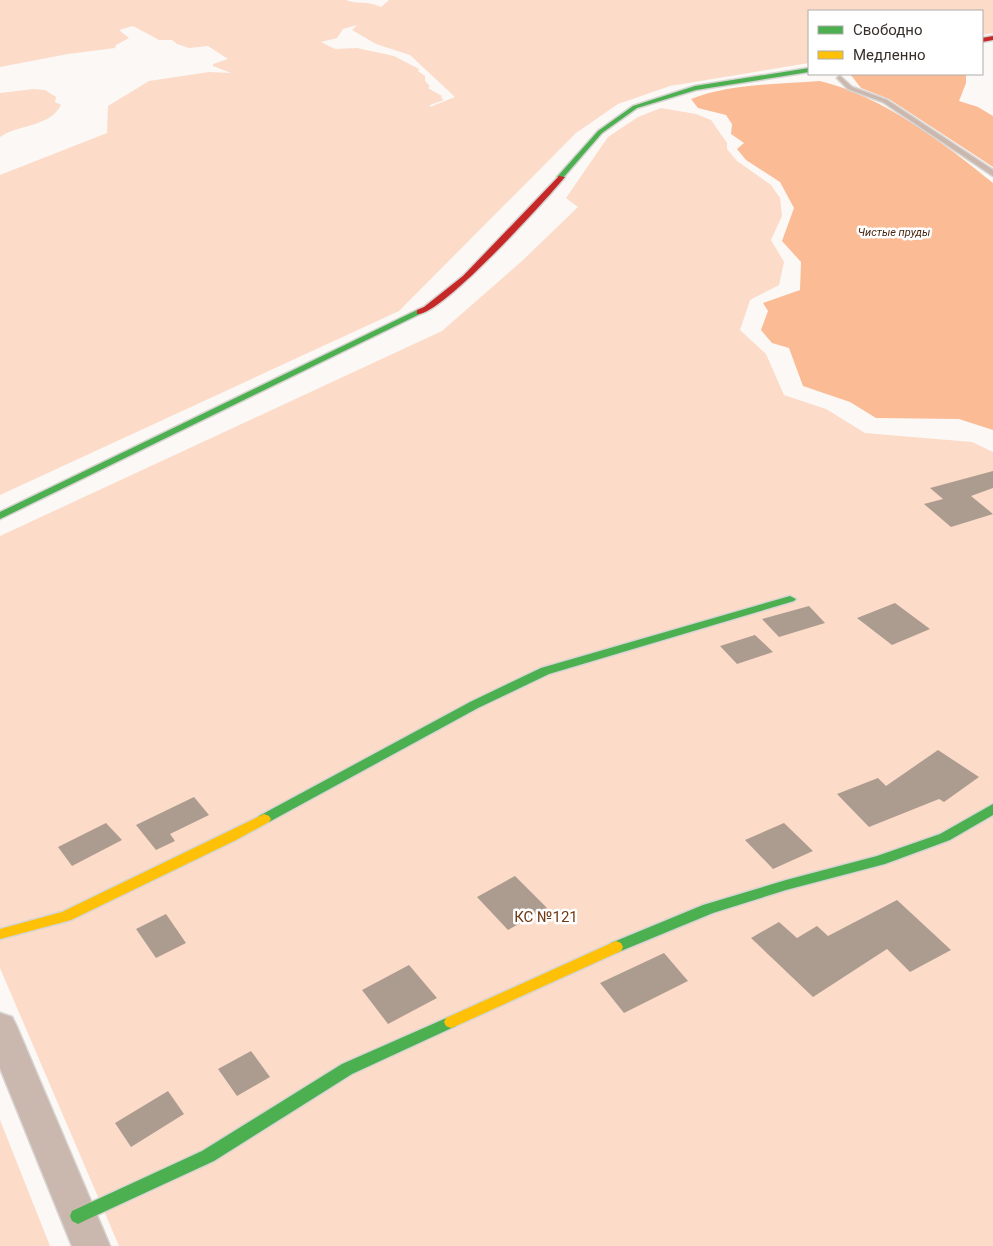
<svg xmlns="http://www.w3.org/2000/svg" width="993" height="1246" font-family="Roboto,sans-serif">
  <rect width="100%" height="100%" fill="#fbf8f6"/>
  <!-- green -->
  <path fill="#fcdbc9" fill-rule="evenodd" d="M0,0H346C359,5 366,0 381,7L389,0H993V33L982,35V11H809V63L670,86L618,104L576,133L399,311L0,495V175L107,133L108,106L149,81L209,72L231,73L213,66V64L228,59L208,46L189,48L177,44L172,40H159L133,26L119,30L129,38L116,45L115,48L68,54L0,67ZM357,25L352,30L376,44L410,55L455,97L430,107V105L444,100L441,98L442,96L428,88L430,86L425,81V76L418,71L419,69L394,56L357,48L335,49L321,42L337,38L343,29Z
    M34,89L45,90L56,97L55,102L61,105C50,127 19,124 0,137V93Z
    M661,108L696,114L711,120L727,143V149L737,161L771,185L780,198L782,216L771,240L784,262L779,285L750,300L740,330L766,354L784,395L826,409L865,433L972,442L993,452V1246H119L0,968V536L442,331L522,261L578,207L566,198L608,137L638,117Z
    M0,1120L50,1246H0Z"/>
  <!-- water -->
  <path fill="#fabb95" d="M850,74H966V83L959,101L978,107L993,116V167L889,99L861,88Z
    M820,81C882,96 944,143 993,183V430L959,419L876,418L850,402L803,386L789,348L772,343L761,330L768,311L763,303L800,290L801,262L782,241L794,208L780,182L746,160L737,149L744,143L731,134L732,124L726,115L698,108L691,99C729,84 779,84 820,81Z"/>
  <!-- building -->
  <path fill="#ac9c8f" d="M993,471V488L971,496L993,514L951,527L924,504L943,499L930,488Z
    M895,603L930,629L892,645L857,618Z
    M809,606L825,623L779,637L762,619Z
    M755,635L773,652L737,664L720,646Z
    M938,750L979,777L944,802L939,799L869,827L837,794L878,778L886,786Z
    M194,797L209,815L170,834L175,841L156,850L136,825Z
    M106,823L122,840L72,866L58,847Z
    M784,823L813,851L773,869L745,840Z
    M515,876L547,908L508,930L477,897Z
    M897,900L951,950L910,972L887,949L813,997L751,938L779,922L797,938L817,926L828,936Z
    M166,914L186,943L156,958L136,929Z
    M664,953L688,981L624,1013L600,983Z
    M409,965L437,998L388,1024L362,990Z
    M251,1051L270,1077L237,1096L218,1069Z
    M168,1091L184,1114L131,1147L115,1123Z"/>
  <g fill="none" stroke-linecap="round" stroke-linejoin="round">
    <!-- lane casing -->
    <g stroke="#d7d4d2" stroke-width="3">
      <path id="lane" d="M840,76L852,87L887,100L993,170V176L883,102L848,89L837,78Z"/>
    </g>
    <!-- street casing -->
    <g stroke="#d7d4d2" stroke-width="3">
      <path id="street" d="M0,1013L12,1017L17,1027L110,1246H72L0,1068Z"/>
    </g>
    <!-- fast casing -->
    <g stroke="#d7d4d2" stroke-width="3">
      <path id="fast" d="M809,68V72L696,90L637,108L602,133L563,178L557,177L598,131L633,106L695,86Z
        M417,310H423L424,312L0,519V512Z
        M790,596L796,599L794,601L549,674L478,708L269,822H259L257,819L259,816L470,702L541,668Z
        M993,804V815L950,840L885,864L786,890L713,913L616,953L611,951L609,947L611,943L703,905L786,880L877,856L940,834Z
        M451,1016L456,1018L458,1022L456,1026L352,1074L214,1161L84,1221L78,1224L72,1221L70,1216L72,1211L202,1151L342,1064Z"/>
    </g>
    <!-- slow casing -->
    <g stroke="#d7d4d2" stroke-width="3">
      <path id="slow" d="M264,814L269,816L271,819L269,822L236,840L71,920L0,939V929L62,912Z
        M616,941L621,943L623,947L621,951L456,1026L451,1028L446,1026L444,1022L446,1018Z"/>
    </g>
    <!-- jam casing -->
    <g stroke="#d7d4d2" stroke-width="3">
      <path id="jam" d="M993,36V40L982,42V38Z
        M559,176L565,177C546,200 440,317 417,314V310L424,307L463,276Z"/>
    </g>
    <!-- lane -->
    <use href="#lane" fill="#cab7ae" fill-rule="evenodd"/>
    <!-- street -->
    <use href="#street" fill="#cab7ae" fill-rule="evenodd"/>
    <!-- fast -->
    <use href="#fast" fill="#4caf50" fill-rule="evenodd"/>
    <!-- slow -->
    <use href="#slow" fill="#ffc107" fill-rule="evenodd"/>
    <!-- jam -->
    <use href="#jam" fill="#c62828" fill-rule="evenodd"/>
  </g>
  <g text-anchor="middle" stroke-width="5" stroke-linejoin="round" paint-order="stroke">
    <!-- far-water labels -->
    <g font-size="11" font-style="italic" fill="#4a2711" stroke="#fff">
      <text x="894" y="236">Чистые пруды</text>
    </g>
    <!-- near-park labels -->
    <g font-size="15" fill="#703912" stroke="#fff">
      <text x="546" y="922">КС №121</text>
    </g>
  </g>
  <!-- legend -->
  <rect x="808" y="10" width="175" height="65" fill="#ffffff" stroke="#afacaa"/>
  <rect x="818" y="26" width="25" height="8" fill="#4caf50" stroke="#afacaa"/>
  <text x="853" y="35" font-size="15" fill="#372f2b">Свободно</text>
  <rect x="818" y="51" width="25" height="8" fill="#ffc107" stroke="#afacaa"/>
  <text x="853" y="60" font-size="15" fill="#372f2b">Медленно</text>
</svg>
